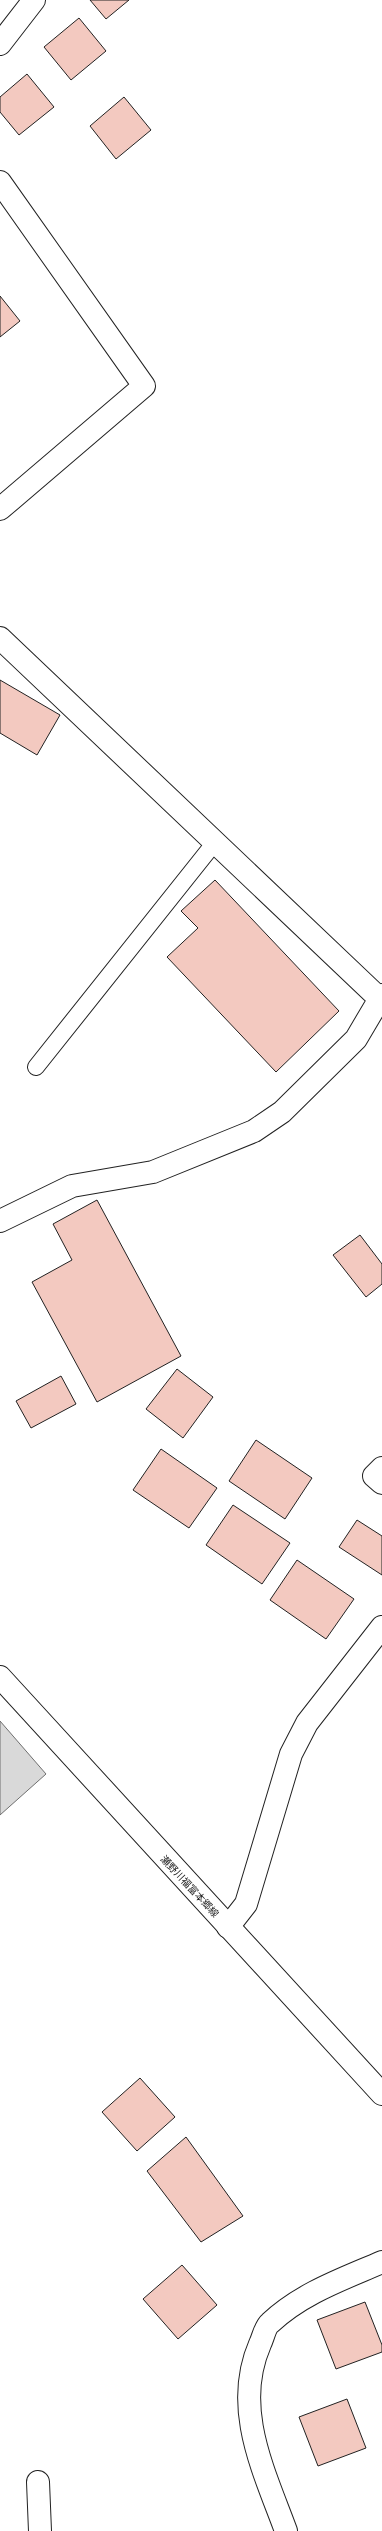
<svg xmlns="http://www.w3.org/2000/svg" width="382" height="2531" font-family="Quicksand,'Noto Sans JP',sans-serif">
  <rect width="100%" height="100%" fill="#fff"/>
  <!-- water -->
  <path fill="#d9d9d9" stroke="#6f6f6f" d="M0,1721L46,1774L0,1815Z"/>
  <!-- building -->
  <path fill="#f3c9c0" stroke="#222" d="M90,0H129L106,19Z
    M79,18L106,51L71,80L44,47Z
    M27,74L54,107L19,135L0,112V97Z
    M124,97L151,130L116,159L90,126Z
    M0,296L20,321L0,337Z
    M0,680L60,715L37,755L0,733Z
    M215,880L339,1011L276,1072L167,957L198,928L181,911Z
    M97,1200L181,1356L97,1402L32,1282L72,1260L53,1224Z
    M360,1235L382,1264V1284L366,1297L333,1255Z
    M177,1369L213,1397L183,1438L146,1409Z
    M61,1376L76,1404L31,1428L16,1401Z
    M256,1440L312,1478L285,1519L229,1481Z
    M161,1449L217,1488L189,1528L133,1490Z
    M233,1505L290,1543L262,1584L206,1545Z
    M357,1520L382,1536V1575L339,1547Z
    M297,1560L354,1599L326,1639L270,1600Z
    M140,2078L175,2117L137,2151L102,2112Z
    M186,2137L243,2216L201,2242L147,2171Z
    M182,2265L217,2305L178,2339L143,2299Z
    M365,2302L382,2345V2352L336,2369L317,2320Z
    M347,2399L366,2448L318,2466L299,2417Z"/>
  <g fill="none" stroke-linecap="round" stroke-linejoin="round">
    <!-- service casing -->
    <g stroke="#222" stroke-width="18">
      <path id="service" d="M36,1067L216,841"/>
    </g>
    <!-- minor casing -->
    <g stroke="#222" stroke-width="24">
      <path id="minor" d="M0,44L34,0
        M0,182L144,386L0,509
        M0,638L382,1001
        M0,1221L72,1186L153,1172L254,1131L282,1112L356,1039L382,995
        M382,1468L374,1476L382,1483
        M228,1927L246,1904L291,1754L307,1723L382,1627
        M38,2482L40,2531"/>
    </g>
    <!-- tertiary casing -->
    <g stroke="#222" stroke-width="24">
      <path id="tertiary" d="M286,2531C264,2471 232,2408 260,2344C263,2338 265,2327 270,2323C302,2293 343,2279 382,2262"/>
    </g>
    <!-- primary casing -->
    <g stroke="#222" stroke-width="24">
      <path id="primary" d="M0,1677L382,2094"/>
    </g>
    <!-- service -->
    <use href="#service" stroke="#fff" stroke-width="16"/>
    <!-- minor -->
    <use href="#minor" stroke="#fff" stroke-width="22"/>
    <!-- tertiary -->
    <use href="#tertiary" stroke="#fff" stroke-width="22"/>
    <!-- primary -->
    <use href="#primary" stroke="#fff" stroke-width="22"/>
  </g>
  <g text-anchor="middle" stroke-width="3" stroke-linejoin="round" paint-order="stroke">
    <!-- street labels -->
    <g font-size="10" fill="#222" stroke="#fff">
      <text transform="translate(190 1886) rotate(47)" y="4">瀬野川福富本郷線</text>
    </g>
  </g>
</svg>
